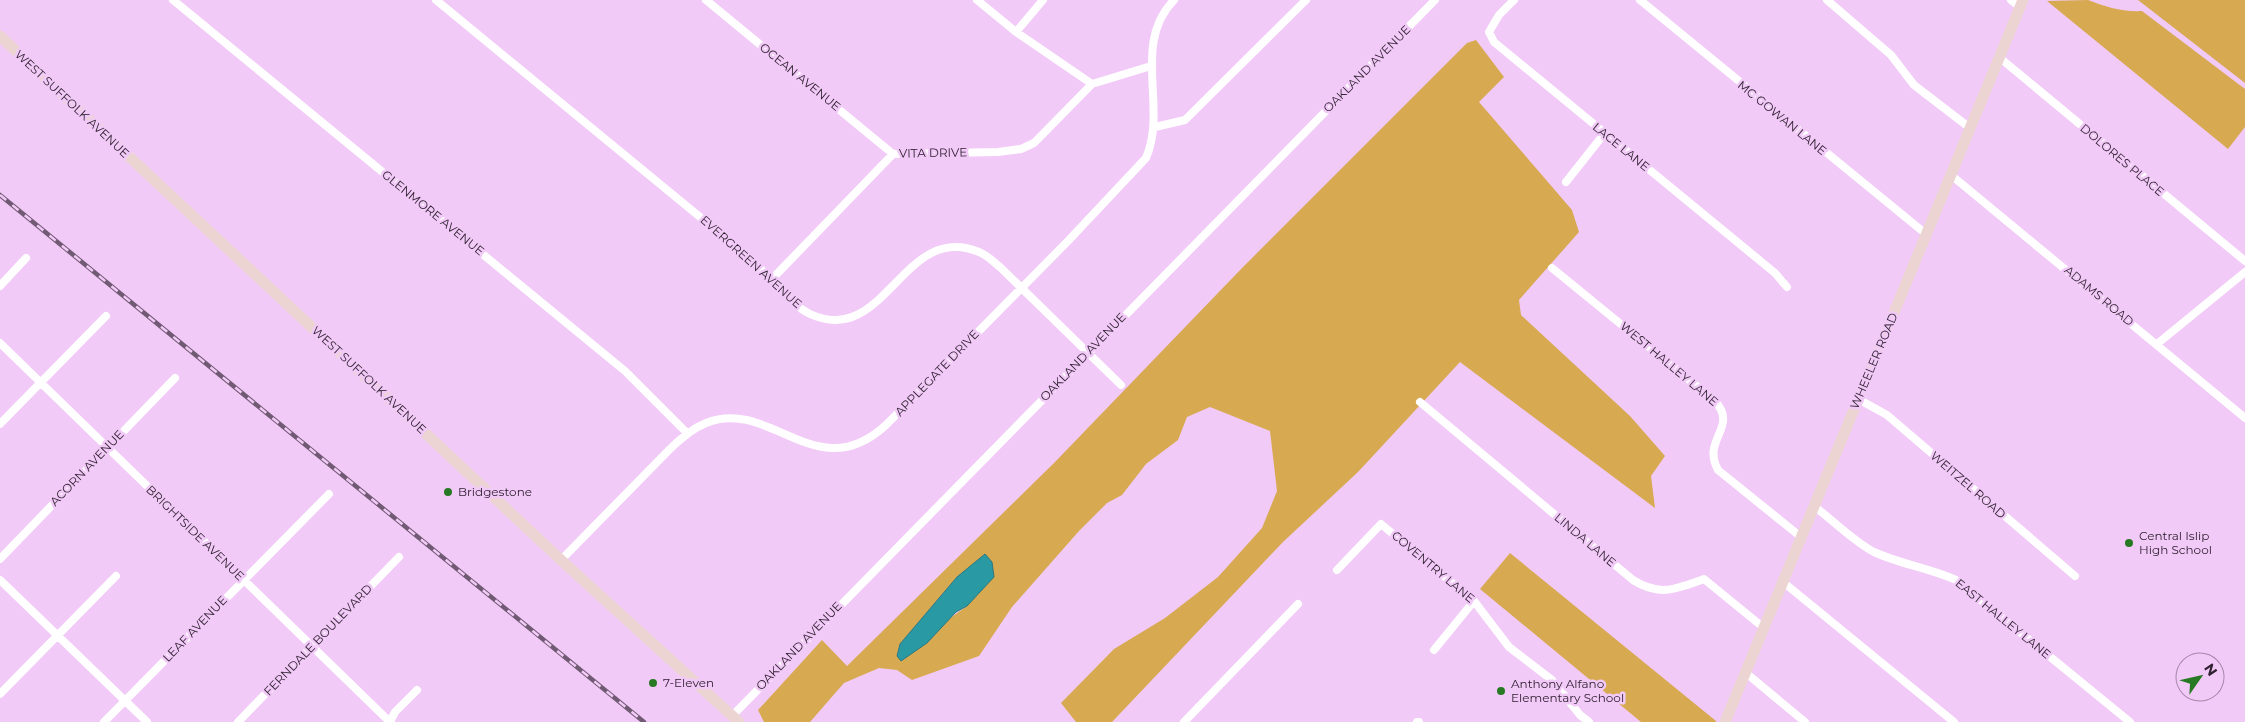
<svg xmlns="http://www.w3.org/2000/svg" width="2245" height="722" font-family="Montserrat,sans-serif">
  <rect width="100%" height="100%" fill="#f2caf7"/>
  <!-- green -->
  <path fill="#d7aa51" fill-rule="evenodd" d="M2088,0C2106,7 2122,12 2142,11L2245,89V127L2228,149L2047,1Z
    M2138,0H2245V83Z
    M1476,40L1504,77L1479,102L1572,210L1579,232L1519,300L1521,315L1630,416L1665,456L1651,476L1655,508L1460,362L1358,472L1283,542L1112,722H1076L1061,703L1114,649L1165,618L1218,577L1262,528L1277,491L1270,431L1210,407L1187,417L1178,440L1146,464L1122,495L1107,503L1079,531L1012,607L979,656L912,680L897,670L879,668L844,683L810,722H764L758,710L822,640L847,666L1055,462L1243,267L1467,43ZM957,577L967,606L897,656L900,644Z
    M1510,553L1716,721V722H1641L1480,589Z"/>
  <!-- water -->
  <path fill="#299aa3" stroke="#2b7681" d="M985,554L992,562L994,577L967,606L956,612L927,643L901,661L897,656L900,644L957,577Z"/>
  <g fill="none" stroke-linecap="round" stroke-linejoin="round">
    <!-- street -->
    <path stroke="#fff" stroke-width="8" d="M173,0L625,371L687,433
      M436,0C533,80 631,160 728,240C744,253 759,267 773,281C784,292 795,307 810,314C886,349 903,220 979,252C987,255 994,262 1001,268L1121,385
      M706,0L893,154
      M977,0L1016,32L1092,84L1151,66
      M1514,0L1499,15L1489,32L1494,42L1775,273L1787,287
      M1640,0L1926,234
      M1827,0L1891,55L1914,85L1970,128
      M2011,0L2020,7
      M1016,32L1043,0
      M2000,58L2245,261
      M1155,127L1185,120L1306,0
      M1951,175L2245,418
      M1566,182L1604,134
      M1552,268L1715,401C1739,428 1701,439 1718,470L1801,537
      M772,279L893,154L998,152L1021,149L1034,143L1092,84
      M0,286L26,258
      M0,343L390,722
      M2157,344L2245,272
      M1858,399L1887,415L2075,576
      M1420,402L1633,580C1660,597 1676,589 1704,579L1764,628
      M0,424L106,316
      M1815,507C1834,521 1853,541 1874,552C1900,564 1929,568 1956,580L2130,722
      M0,559L175,378
      M561,560L669,450C680,439 691,429 706,423C772,397 816,489 886,425L1068,241L1146,158C1168,107 1131,44 1174,0
      M1337,570L1381,524L1474,601L1509,647L1552,680L1580,715L1589,722
      M0,580L147,722
      M1783,582L1954,722
      M1434,650L1474,601
      M1746,673L1805,722
      M0,694L116,576
      M732,716L1435,0
      M104,722L329,494
      M238,722L399,557
      M390,722L395,712L417,690
      M1184,722L1298,604
      M1417,722H1419"/>
    <!-- secondary -->
    <path stroke="#ecd4d3" stroke-width="11" d="M0,36L561,560L739,722
      M1725,722L2023,0"/>
    <!-- rail casing -->
    <g stroke="#715a74" stroke-width="4.5">
      <path id="rail" d="M0,195L644,722"/>
    </g>
    <!-- rail -->
    <use href="#rail" stroke="#f2caf7" stroke-width="2.5" stroke-dasharray="8" stroke-linecap="butt"/>
  </g>
  <!-- markers -->
  <g fill="#277924" stroke="#f2caf7" stroke-width="2">
    <circle cx="448" cy="492" r="5"/>
    <circle cx="2129" cy="543" r="5"/>
    <circle cx="653" cy="683" r="5"/>
    <circle cx="1501" cy="691" r="5"/>
  </g>
  <g text-anchor="middle" stroke-width="5" stroke-linejoin="round" paint-order="stroke">
    <!-- street labels -->
    <g font-size="12" fill="#312233" stroke="#f2caf7">
      <text transform="translate(1367 69) rotate(-45)" y="4">OAKLAND AVENUE</text>
      <text transform="translate(800 77) rotate(39)" y="4">OCEAN AVENUE</text>
      <text transform="translate(72 104) rotate(43)" y="4">WEST SUFFOLK AVENUE</text>
      <text transform="translate(1782 118) rotate(39)" y="4">MC GOWAN LANE</text>
      <text transform="translate(1621 147) rotate(39)" y="4">LACE LANE</text>
      <text transform="translate(933 153) rotate(-1)" y="4">VITA DRIVE</text>
      <text transform="translate(2122 160) rotate(40)" y="4">DOLORES PLACE</text>
      <text transform="translate(433 213) rotate(39)" y="4">GLENMORE AVENUE</text>
      <text transform="translate(751 262) rotate(42)" y="4">EVERGREEN AVENUE</text>
      <text transform="translate(2099 296) rotate(40)" y="4">ADAMS ROAD</text>
      <text transform="translate(1083 357) rotate(-46)" y="4">OAKLAND AVENUE</text>
      <text transform="translate(1874 361) rotate(-67)" y="4">WHEELER ROAD</text>
      <text transform="translate(1669 364) rotate(40)" y="4">WEST HALLEY LANE</text>
      <text transform="translate(937 373) rotate(-46)" y="4">APPLEGATE DRIVE</text>
      <text transform="translate(369 380) rotate(43)" y="4">WEST SUFFOLK AVENUE</text>
      <text transform="translate(87 468) rotate(-46)" y="4">ACORN AVENUE</text>
      <text transform="translate(1968 485) rotate(41)" y="4">WEITZEL ROAD</text>
      <text transform="translate(195 533) rotate(44)" y="4">BRIGHTSIDE AVENUE</text>
      <text transform="translate(1585 540) rotate(40)" y="4">LINDA LANE</text>
      <text transform="translate(1433 567) rotate(40)" y="4">COVENTRY LANE</text>
      <text transform="translate(2003 619) rotate(39)" y="4">EAST HALLEY LANE</text>
      <text transform="translate(195 629) rotate(-46)" y="4">LEAF AVENUE</text>
      <text transform="translate(318 640) rotate(-46)" y="4">FERNDALE BOULEVARD</text>
      <text transform="translate(799 646) rotate(-46)" y="4">OAKLAND AVENUE</text>
    </g>
    <!-- poi labels -->
    <g font-size="12" fill="#312233" stroke="#f2caf7" text-anchor="start">
      <text x="458" y="496">Bridgestone</text>
      <text x="2139" y="540">Central Islip<tspan x="2139" dy="14">High School</tspan></text>
      <text x="663" y="687">7-Eleven</text>
      <text x="1511" y="688">Anthony Alfano<tspan x="1511" dy="14">Elementary School</tspan></text>
    </g>
  </g>
  <!-- north arrow -->
  <g transform="translate(2200 677) rotate(56)"><circle r="24" fill="#f2caf7" stroke="#a587a9"/>
  <path d="M0-4L9 19L0 12L-9 19Z" fill="#277924"/>
  <text y="-8" font-size="14" font-weight="bold" text-anchor="middle" fill="#312233">N</text>
  </g>
</svg>
